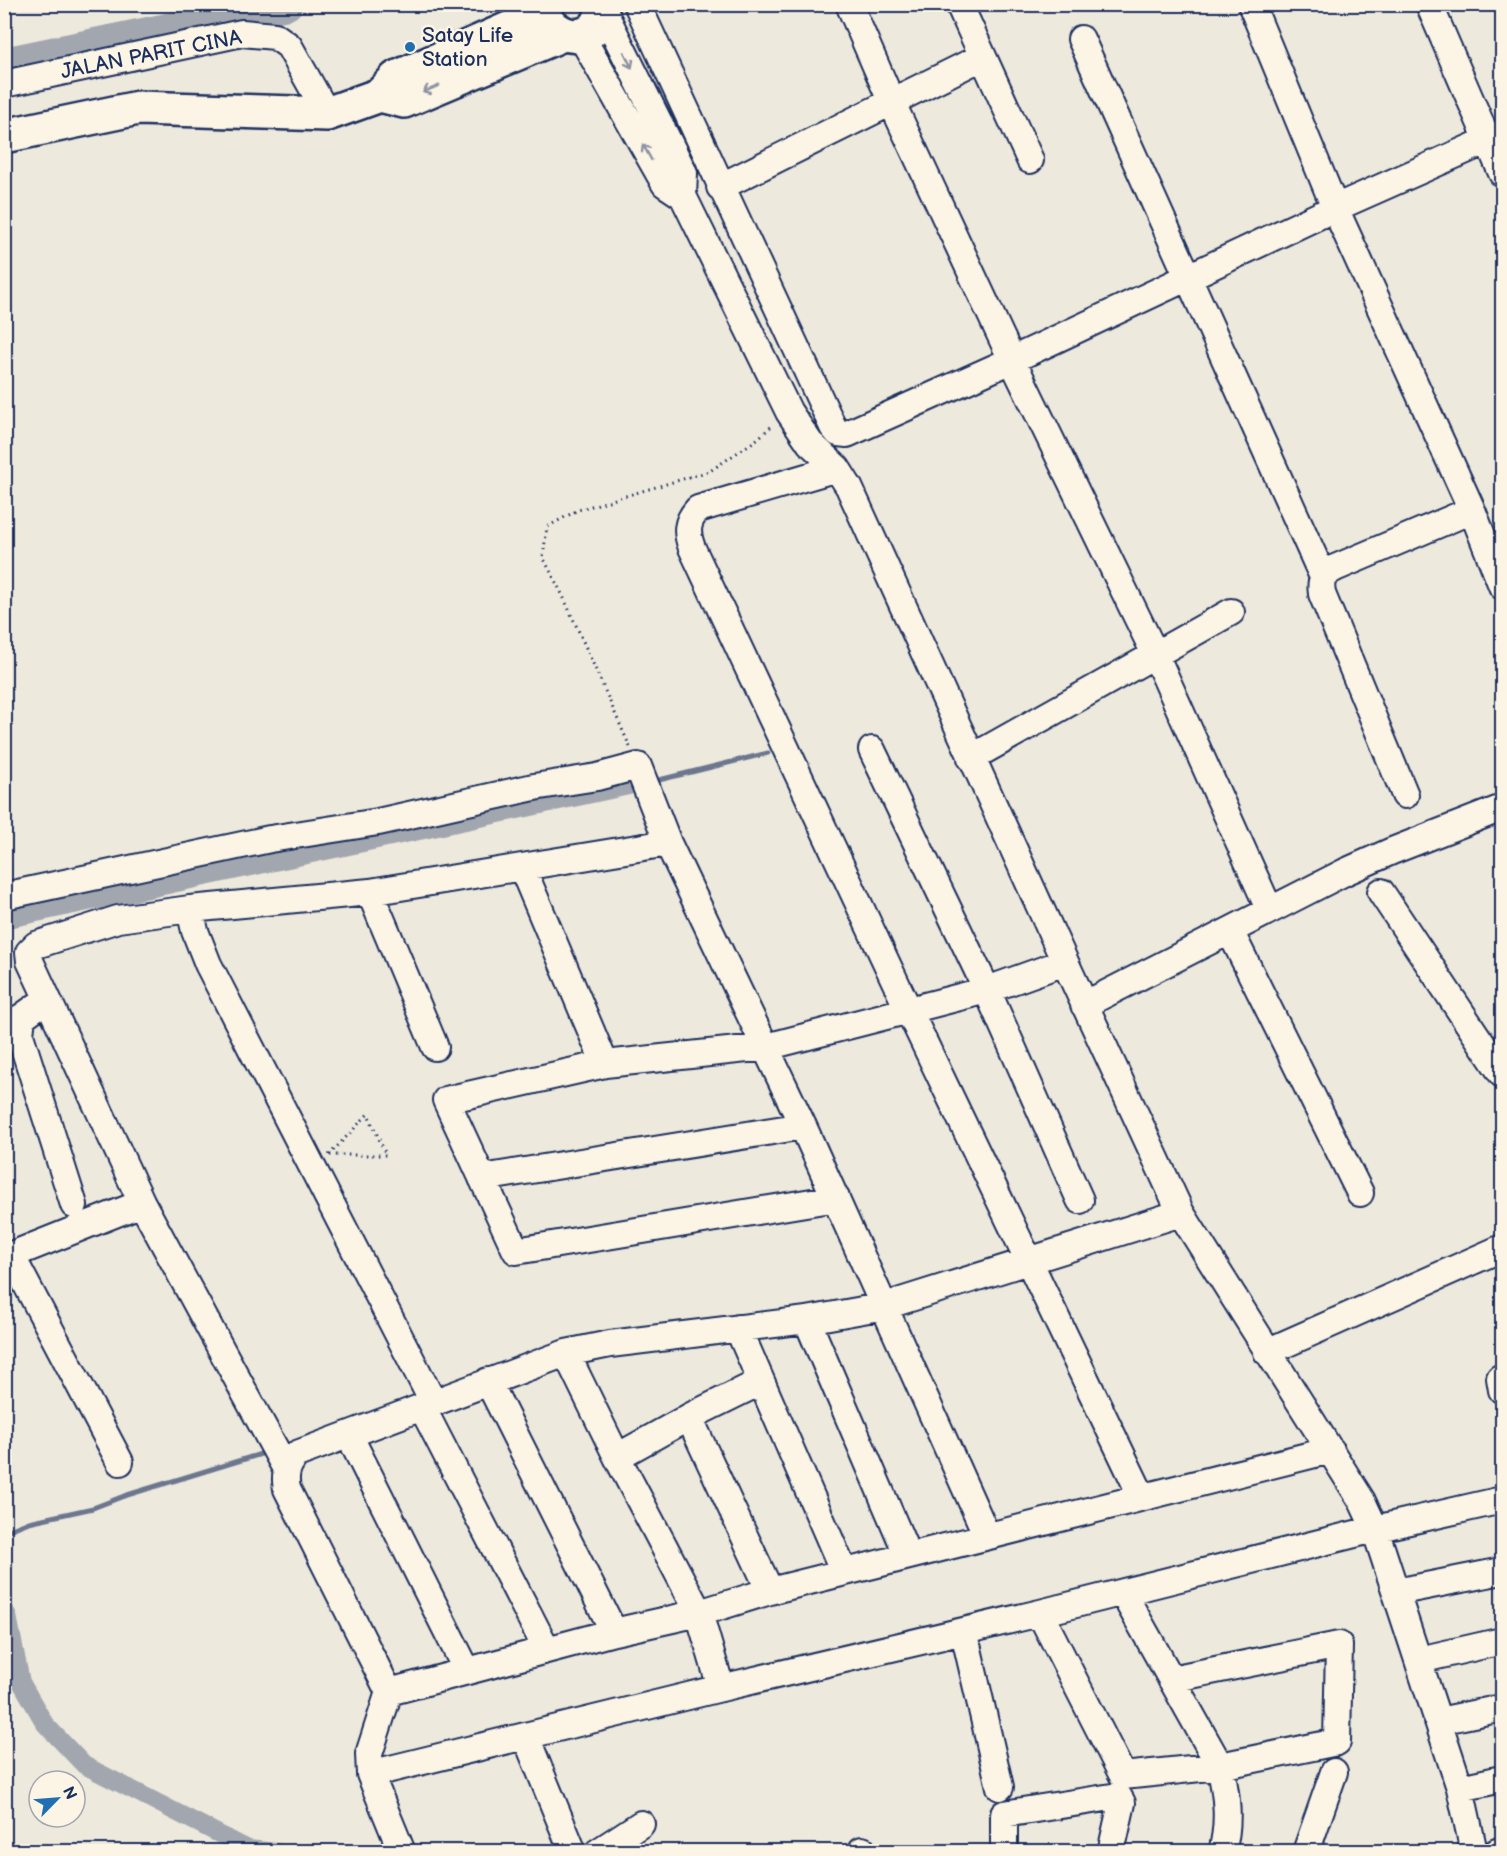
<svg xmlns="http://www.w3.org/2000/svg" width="1507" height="1856" font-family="'Balsamiq Sans',sans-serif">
  <rect width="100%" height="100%" fill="#eee9dd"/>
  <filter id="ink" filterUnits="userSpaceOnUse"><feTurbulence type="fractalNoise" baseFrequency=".0167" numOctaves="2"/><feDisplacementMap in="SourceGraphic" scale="12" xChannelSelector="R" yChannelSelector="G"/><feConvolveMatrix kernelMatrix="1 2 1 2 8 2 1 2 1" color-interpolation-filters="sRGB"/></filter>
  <g filter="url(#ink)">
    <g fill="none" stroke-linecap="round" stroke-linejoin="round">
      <!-- stream -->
      <path stroke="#6c778f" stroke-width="5" d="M655,781L768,753
        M4,1532L29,1522L93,1508L124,1496L261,1454"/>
      <!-- canal -->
      <path stroke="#a2a7af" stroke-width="18" d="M4,920L629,786
        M4,1609L8,1616L21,1682L45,1724L84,1765L248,1849L277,1852"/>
      <!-- river -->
      <path stroke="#a2a7af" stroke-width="32" d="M4,63L287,4"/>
      <!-- minor casing -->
      <g stroke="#1b2f5e" stroke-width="30">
        <path id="minor" d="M637,4L833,427L838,433L847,434L1012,360L1335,208L1502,134
          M849,4L892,103L1012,360L1155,654L1269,909
          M959,4L1030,160
          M1251,4L1335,208L1472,510
          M1429,4L1502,173
          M602,8L684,173L683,196L789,412L810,443L837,468L849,487L1065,962L1181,1213L1362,1501L1375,1529L1460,1788L1474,1852
          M581,36L665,184L683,196
          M1081,39L1323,577
          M4,84L242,33L275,36L289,46L327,114
          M720,187L982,57
          M837,468L698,509C686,522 686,532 692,548L909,1011L1142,1497
          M872,750L987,990L1080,1200
          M971,758L1231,612
          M1405,795L1322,594C1320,580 1322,575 1335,568L1472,510L1502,586
          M522,867L605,1064
          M370,892L190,909L195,931L208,964L433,1402
          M1381,892L1502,1074
          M4,896L270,839L378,822L534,787L597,777L638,766L668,843L803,1126L987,1536
          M190,909L118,919L36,945L29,952L30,961L142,1203L286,1469
          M1230,931L1360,1193
          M47,999L22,1017L20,1035L74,1205
          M1084,1005L1345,872L1392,851L1502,808
          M435,1047L370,892L668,843
          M482,1178L803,1126
          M836,1198L516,1251L446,1100L605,1064L766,1047L987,990L1065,962
          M11,1255L120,1462
          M4,1258L142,1203
          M807,1320L908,1556
          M738,1328L844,1572
          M1267,1352L1502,1248
          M566,1353L617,1457L699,1613L721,1688
          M1500,1378L1502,1390
          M488,1381L614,1632
          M422,1407L547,1650
          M689,1417L770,1591
          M349,1435L467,1671
          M617,1457L689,1417L760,1382
          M1396,1592L1502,1571
          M1123,1593L1220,1766C1227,1796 1230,1822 1222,1852
          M1040,1613L1123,1776L1220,1766L1337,1742L1339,1645L1171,1679
          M964,1632L1000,1787
          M1419,1660L1502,1641
          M389,1692L614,1632L699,1613L770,1591L1331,1450
          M1439,1721L1502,1708
          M526,1737L573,1852
          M370,1774L721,1688L1040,1613L1375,1529L1502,1500
          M1460,1788L1502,1779
          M402,1852L370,1774L369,1754L389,1692L287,1489C284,1474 287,1465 297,1454L566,1353L610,1344L807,1320L885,1306L1181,1213
          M598,1852L641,1824
          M861,1852L862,1850
          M1004,1852V1814L1118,1796L1122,1803L1111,1852
          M1306,1852L1334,1772
          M1497,1852L1502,1850"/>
      </g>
      <!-- major casing -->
      <g stroke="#1b2f5e" stroke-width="38">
        <path id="major" d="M548,21C567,46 604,38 602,4
          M380,95L404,101L563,34
          M4,136L138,108L327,114L380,95L396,78L545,13"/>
      </g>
      <!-- path -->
      <path stroke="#1b2f5e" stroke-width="3" stroke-dasharray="1.5 4.5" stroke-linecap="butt" d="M630,747L563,596L543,557L547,527L578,510L710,471L756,440L773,425
        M329,1155L368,1114L386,1155H330"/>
      <!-- minor -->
      <use href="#minor" stroke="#fcf5e5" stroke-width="26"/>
      <!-- major -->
      <use href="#major" stroke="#fcf5e5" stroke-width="33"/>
    </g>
    <!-- one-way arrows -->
    <defs><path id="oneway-shaft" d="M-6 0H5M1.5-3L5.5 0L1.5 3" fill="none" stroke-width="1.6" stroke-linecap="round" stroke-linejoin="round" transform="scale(1.5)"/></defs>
    <g stroke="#8c92a2">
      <use href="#oneway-shaft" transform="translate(628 60) rotate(64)"/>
      <use href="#oneway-shaft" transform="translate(431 89) rotate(157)"/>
      <use href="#oneway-shaft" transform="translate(647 152) rotate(-119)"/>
    </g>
  </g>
  <!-- markers -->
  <circle fill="#1f6fb2" stroke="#fcf5e5" stroke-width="2" cx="410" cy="47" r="6"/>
  <g text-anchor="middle" stroke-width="5" stroke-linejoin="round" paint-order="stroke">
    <!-- poi labels -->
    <g font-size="21" fill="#1b2f5e" stroke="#fcf5e5" text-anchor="start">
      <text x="422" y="42">Satay Life<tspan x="422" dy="24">Station</tspan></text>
    </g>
    <!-- street labels -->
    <g font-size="21" fill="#1b2f5e" stroke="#fcf5e5">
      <text transform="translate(151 54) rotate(-11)" y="7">JALAN PARIT CINA</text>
    </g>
  </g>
  <!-- margin -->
  <rect width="1507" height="1856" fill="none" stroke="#fcf5e5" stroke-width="24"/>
  <rect x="12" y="12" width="1483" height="1832" fill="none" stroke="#1b2f5e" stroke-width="2" filter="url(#ink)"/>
  <!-- north arrow -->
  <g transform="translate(57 1799) rotate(65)"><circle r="28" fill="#fcf5e5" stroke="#a2a6af" stroke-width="1.5"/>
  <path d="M0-4.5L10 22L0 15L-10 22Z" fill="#1f6fb2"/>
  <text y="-9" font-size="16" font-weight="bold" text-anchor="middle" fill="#1b2f5e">N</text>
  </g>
</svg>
